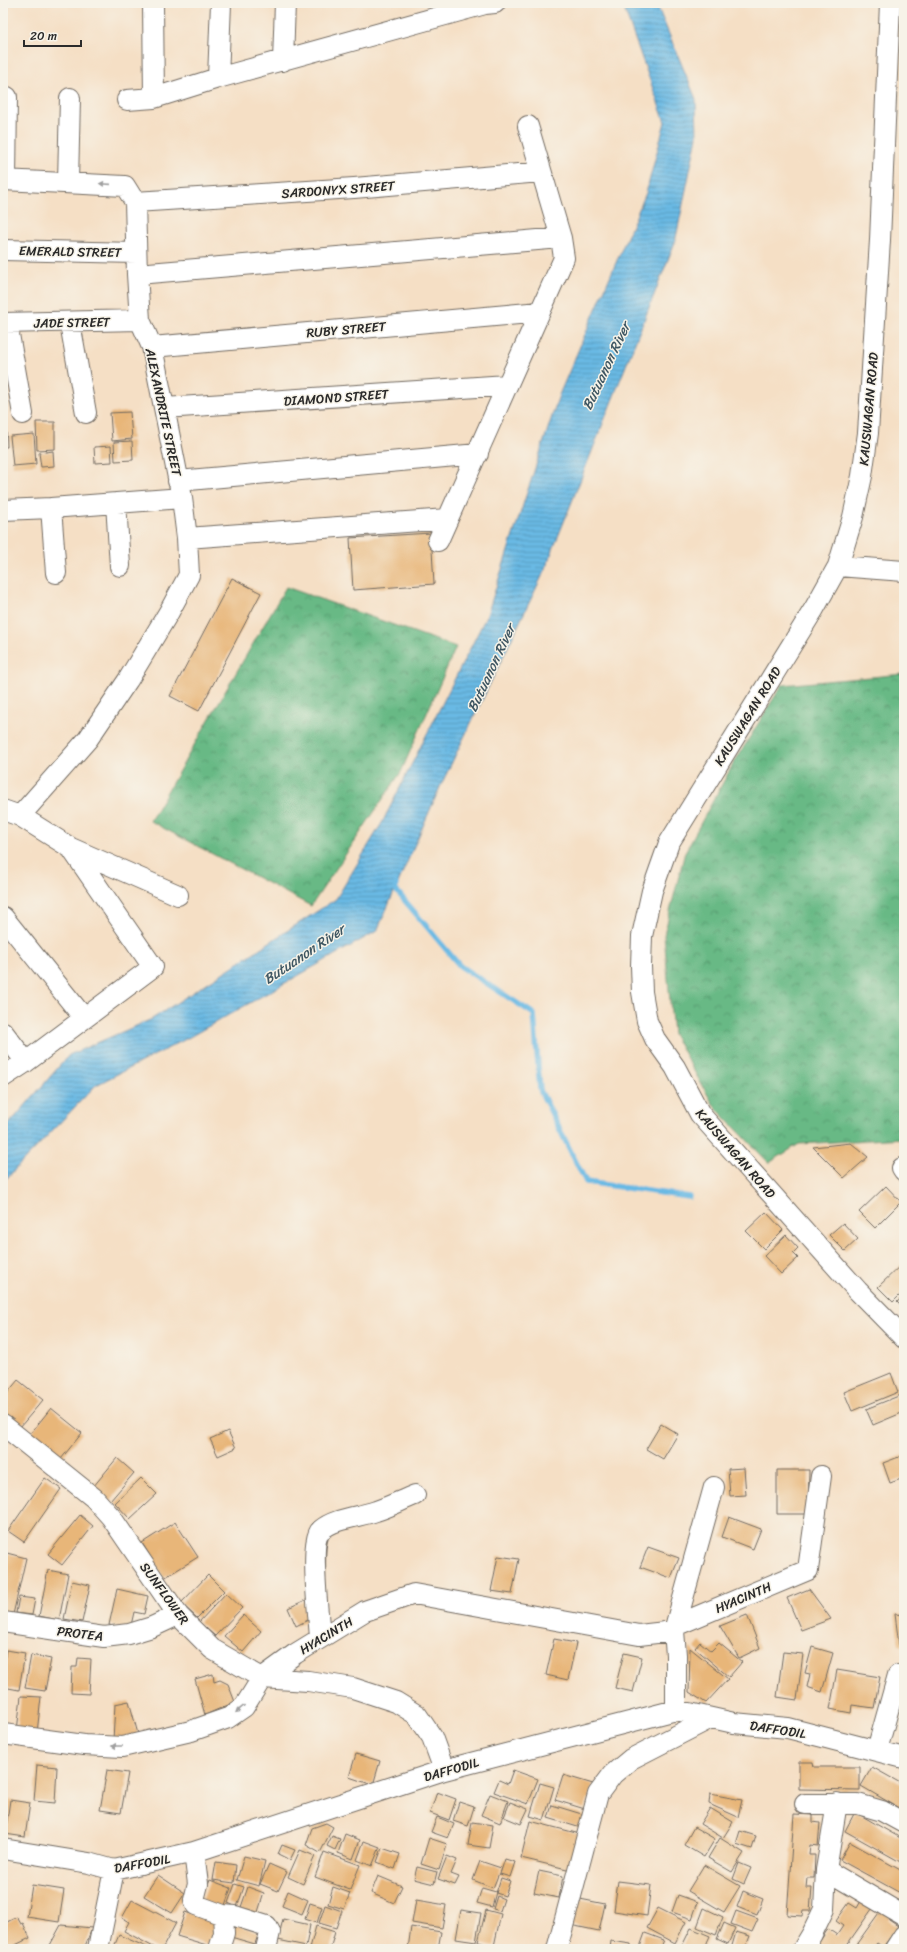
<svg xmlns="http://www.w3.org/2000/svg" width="907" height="1952" font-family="Sriracha,sans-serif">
  <defs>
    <pattern id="forest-crowns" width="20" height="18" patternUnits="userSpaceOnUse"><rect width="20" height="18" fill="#68b985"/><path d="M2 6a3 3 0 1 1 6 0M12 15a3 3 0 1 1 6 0" fill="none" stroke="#56976d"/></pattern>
    <pattern id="water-rules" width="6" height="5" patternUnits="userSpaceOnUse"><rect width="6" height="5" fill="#69b9e4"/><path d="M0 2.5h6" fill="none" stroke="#5797b9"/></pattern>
  </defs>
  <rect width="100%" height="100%" fill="#f7f3e8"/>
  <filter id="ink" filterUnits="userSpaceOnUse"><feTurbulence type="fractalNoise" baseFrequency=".025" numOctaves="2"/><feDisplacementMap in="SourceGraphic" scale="8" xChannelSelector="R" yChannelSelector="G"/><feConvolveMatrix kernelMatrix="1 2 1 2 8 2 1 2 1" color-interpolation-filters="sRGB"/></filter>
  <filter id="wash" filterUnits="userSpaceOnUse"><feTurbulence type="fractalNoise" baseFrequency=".012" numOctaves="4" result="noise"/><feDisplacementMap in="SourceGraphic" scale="16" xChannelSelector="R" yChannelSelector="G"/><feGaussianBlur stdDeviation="0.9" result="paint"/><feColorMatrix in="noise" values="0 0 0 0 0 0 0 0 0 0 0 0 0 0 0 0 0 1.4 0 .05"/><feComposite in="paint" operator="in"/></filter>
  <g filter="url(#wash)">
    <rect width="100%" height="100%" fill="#f5dfc5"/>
    <!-- forest -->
    <path fill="url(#forest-crowns)" stroke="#4a7258" d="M286,587L456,647L401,772L311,906L150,821Z
      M904,674V1138L799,1144L769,1163L714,1106L673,1034L664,935L685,852L732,766L782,685Z"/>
    <!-- water -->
    <path fill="url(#water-rules)" stroke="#4a7288" d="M622,3H656L696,99L697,137L675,242L544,572L440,787L377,931L186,1039L96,1085L3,1182V1131L69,1055L152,1019L336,899L382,823L487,615L559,395L646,193L665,122Z"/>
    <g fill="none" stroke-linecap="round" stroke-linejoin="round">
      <!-- stream -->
      <path stroke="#69b9e4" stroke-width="5.5" d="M396,884L395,889L460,966L534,1014L540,1090L586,1182L689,1197"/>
    </g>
    <g id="blocks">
      <!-- building -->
      <path fill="#e8b679" d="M130,412L132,439L112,441L110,413Z
        M3,422H6L7,447H3Z
        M36,422H55V449L37,450Z
        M34,434L36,464L13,466L10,436Z
        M132,441L133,460L115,461L114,442Z
        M111,446L112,462L95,463L94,447Z
        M53,451L54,466L41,467L39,453Z
        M431,533L434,584L353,590L350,538Z
        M232,578L261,593L199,711L170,696Z
        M851,1143L868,1157L844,1178L813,1147Z
        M886,1186L901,1202L875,1228L859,1212Z
        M766,1212L783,1230L764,1249L746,1231Z
        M843,1223L858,1239L845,1251L829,1235Z
        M786,1235L798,1248L793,1253L798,1258L781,1274L764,1256Z
        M904,1262V1291L893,1302L878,1287Z
        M904,1296V1309L897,1302Z
        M891,1373L898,1392L852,1411L844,1392Z
        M18,1380L43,1400L20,1427L3,1413V1398Z
        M901,1395L904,1402V1412L873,1425L866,1409Z
        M51,1408L82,1433L61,1459L30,1434Z
        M661,1424L678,1434L663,1459L646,1449Z
        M228,1431L236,1448L218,1456L210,1439Z
        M904,1455V1478L890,1483L883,1463Z
        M117,1458L134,1473L110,1501L93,1487Z
        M744,1468L746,1495L730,1496L728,1469Z
        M777,1470H809L808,1514H777Z
        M45,1478L61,1489L24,1542L8,1531Z
        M141,1478L157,1494L130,1519L115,1503Z
        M80,1515L93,1526L62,1565L48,1554Z
        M729,1517L761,1529L753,1549L722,1537Z
        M175,1522L198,1557L164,1578L142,1543Z
        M648,1547L679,1558L671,1578L640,1567Z
        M3,1552L26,1558L12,1619L3,1616Z
        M498,1556L519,1559L512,1594L491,1591Z
        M48,1570L68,1574L59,1620L39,1616Z
        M208,1575L224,1591L197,1618L181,1603Z
        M72,1581L90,1585L82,1622L64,1619Z
        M117,1589L148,1596L144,1614L134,1612L130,1630L109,1625Z
        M809,1589L831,1619L801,1630L787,1598Z
        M226,1593L242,1608L215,1636L199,1622Z
        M19,1597L35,1599L32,1615L16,1613Z
        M308,1599L316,1616L296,1626L288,1608Z
        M895,1614L904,1615V1646L899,1645Z
        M243,1615L261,1631L243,1652L224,1636Z
        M747,1615L760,1648L739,1658L720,1626Z
        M554,1639L576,1643L568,1680L546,1675Z
        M700,1642L711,1651L719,1643L742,1662L729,1677L695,1648Z
        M812,1647L833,1653L822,1692L807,1687L810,1674L805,1673Z
        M690,1648L728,1679L706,1703L689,1692Z
        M6,1650L25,1653L19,1690L3,1687V1668Z
        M783,1652L803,1654L797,1700L777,1697Z
        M624,1653L642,1657L633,1692L615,1688Z
        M31,1655L51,1659L45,1691L25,1688Z
        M78,1658L91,1659L89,1694L71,1693L72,1667H77Z
        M837,1670L880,1677L874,1708L852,1705L851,1713L830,1709Z
        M213,1674L214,1682L220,1680L228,1684L235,1702L205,1715L195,1679Z
        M21,1696L41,1697L37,1733L17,1731Z
        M129,1701L138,1734L113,1741L115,1704Z
        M356,1754L380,1761L373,1785L349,1777Z
        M799,1762H813L814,1767H860V1790L799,1789Z
        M37,1765L57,1767L55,1803L34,1801Z
        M872,1767L904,1785V1811L861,1786Z
        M107,1770L128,1773L121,1813L100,1810Z
        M513,1770L538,1779L528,1804L494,1792L499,1780L508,1784Z
        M563,1775L593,1784L585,1809L555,1800Z
        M540,1783L554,1787L544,1820L530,1816Z
        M437,1792L456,1799L449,1820L430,1813Z
        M490,1794L508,1801L500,1823L481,1815Z
        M710,1794L742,1800L738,1817L709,1804Z
        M10,1800L30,1803L25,1837L5,1834Z
        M459,1802L474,1807L468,1826L453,1821Z
        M510,1802L528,1809L521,1824L504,1817Z
        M552,1805L585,1815L581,1828L548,1818Z
        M710,1808L733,1822L723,1838L700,1824Z
        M855,1812L904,1840V1864L845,1831Z
        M794,1814L813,1815V1822L820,1823L818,1846L810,1845L809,1855H815L814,1878H807L806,1888H812L810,1911H803L802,1916L787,1915Z
        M437,1817L454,1824L448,1838L431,1832Z
        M530,1821L580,1834L571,1870L521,1858Z
        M472,1822L493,1825L489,1848L468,1845Z
        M326,1823L333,1827L320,1853L306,1845L312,1828Z
        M694,1827L715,1839L704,1857L684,1845Z
        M740,1831L756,1836L752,1849L736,1844Z
        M345,1834L360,1840L353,1859L338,1853Z
        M332,1836L340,1839L335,1850L327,1846Z
        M429,1838L447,1844L439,1870L421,1864Z
        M720,1838L744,1853L732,1872L708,1858Z
        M364,1841L380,1847L372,1866L357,1860Z
        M850,1842L904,1872V1895L840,1860Z
        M282,1845L295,1850L290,1860L278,1854Z
        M382,1848L400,1854L395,1869L377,1862Z
        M300,1850L315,1856L303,1884L288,1877Z
        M324,1852L360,1865L350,1890L315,1877Z
        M244,1856L265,1861L259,1886L237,1880Z
        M447,1856L457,1860L451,1874L459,1877L455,1885L438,1879Z
        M505,1859L515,1862L510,1877L500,1874Z
        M480,1861L501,1868L493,1888L473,1880Z
        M216,1862L236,1865L234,1883L213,1880Z
        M739,1863L751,1868L744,1884L733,1879Z
        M269,1864L287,1872L278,1891L260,1884Z
        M704,1865L740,1886L724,1912L688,1891Z
        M417,1867L437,1872L434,1884L414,1879Z
        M539,1871L563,1876L559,1898L534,1893Z
        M158,1875L185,1893L172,1913L144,1896Z
        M378,1876L402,1886L394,1903L371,1893Z
        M501,1878L510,1881L505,1896L496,1893Z
        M210,1880L231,1888L224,1908L202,1901Z
        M618,1881L651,1885L647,1916L614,1911Z
        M235,1884L244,1887L237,1907L228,1903Z
        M32,1885L64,1890L59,1922L27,1917Z
        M248,1887L264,1893L257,1915L240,1910Z
        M333,1887L350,1893L344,1909L328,1904Z
        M482,1888L496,1892L492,1907L477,1903Z
        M288,1891L308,1900L302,1914L282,1906Z
        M743,1891L763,1899L757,1915L737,1907Z
        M678,1895L698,1902L692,1919L672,1912Z
        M497,1896L504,1899L500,1911L493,1909Z
        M575,1898L605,1904L599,1931L570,1925Z
        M132,1900L176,1923L162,1949H157L124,1931L129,1922L122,1918Z
        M416,1900L446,1905L442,1928L412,1923Z
        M861,1901L872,1909L844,1949H818L816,1947L828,1929L837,1935L843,1926L836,1921L849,1903L857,1908Z
        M310,1903L322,1907L317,1923L305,1919Z
        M325,1905L342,1911L336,1928L319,1923Z
        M658,1908L686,1922L675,1943L647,1928Z
        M704,1908L723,1917L716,1935L697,1927Z
        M461,1910L481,1913L476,1942L456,1939Z
        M486,1910L501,1914L494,1946L478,1942Z
        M881,1910L891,1917L889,1920L898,1926L883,1947L877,1943L872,1949H853Z
        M736,1911L758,1919L752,1932L731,1924Z
        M185,1912L218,1923L210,1946L177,1936Z
        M17,1917L21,1924L23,1923L30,1938L7,1949H3V1924Z
        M283,1919L310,1925L306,1946L278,1940Z
        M724,1923L735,1928L728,1944L717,1939Z
        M61,1925L92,1928L84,1949H55L49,1947Z
        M235,1925L259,1932L255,1944L231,1937Z
        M316,1926L335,1932L330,1949L310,1948Z
        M411,1927L441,1932L438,1949H408Z
        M691,1928L710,1936L704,1949L681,1948Z
        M736,1932L750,1936L745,1949H731Z
        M645,1933L664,1940L660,1949H645L640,1947Z
        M119,1935L151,1949H113Z
        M611,1941L631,1944V1949H610Z"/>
    </g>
  </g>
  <g filter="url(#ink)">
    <use href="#blocks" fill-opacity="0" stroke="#726a61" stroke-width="1"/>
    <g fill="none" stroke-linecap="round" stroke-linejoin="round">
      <!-- minor casing -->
      <g stroke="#726a61" stroke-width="22">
        <path id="minor" d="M153,3L154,98
          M890,3L880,240L868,433L862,476L853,517L838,566L814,609L669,843L652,891L642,936L641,966L642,992L647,1021L655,1039L675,1067L700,1114L858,1291L904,1338
          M283,61L285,3
          M218,78L221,3
          M127,100L154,98L218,78L485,4L495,3
          M3,180L125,186L135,202L137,274L140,320L152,347L182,498L187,538L189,575L169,612L128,680L88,739L20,816
          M6,180L7,97
          M68,182L70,98
          M135,202L354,188L541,172
          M3,250L136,253
          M137,274L561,238
          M3,323L140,320
          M7,323L23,414
          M70,323L86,413
          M152,347L540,312
          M165,408L507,385
          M178,481L478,454
          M116,503L120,566
          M51,508L56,573
          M3,510L51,508L182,498
          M187,538L447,519
          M438,541L564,258L561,238L528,126
          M838,566L904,571
          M3,810L20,816L71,848L178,895
          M3,917L84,1018
          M3,1032L26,1062
          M3,1077L26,1062L153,967L71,848
          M902,1168L904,1171
          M3,1425L94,1498L111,1517L178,1615L212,1649L262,1678L308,1681L353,1688L396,1702L417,1715L432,1737L444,1770
          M3,1622L104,1637L129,1634L152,1627L178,1615
          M677,1625L808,1570L821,1476
          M320,1638C319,1619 309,1540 321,1530C335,1518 359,1517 376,1511C389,1507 402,1500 415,1495
          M676,1710V1655L674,1631L714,1487
          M3,1734L84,1745L122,1747L191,1731L228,1718L244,1707L262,1678L295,1654L365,1611L414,1594L639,1635L674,1631
          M877,1750L898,1675
          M805,1804H858L882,1811L904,1823
          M3,1849L89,1863L114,1870L194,1852L444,1770L676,1710L734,1723L788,1728L904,1758
          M194,1852L198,1884L194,1900L196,1905L223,1915L235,1916L267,1926L270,1932L266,1949
          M826,1870L904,1916
          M98,1949L114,1870
          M219,1949L224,1933L223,1915
          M557,1949L598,1794L613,1774L631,1759L711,1718
          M803,1949L812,1934L824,1909L826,1870L837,1803
          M895,1949L904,1935"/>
      </g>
      <!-- minor -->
      <use href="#minor" stroke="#fff" stroke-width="20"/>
    </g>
    <!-- one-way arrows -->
    <defs><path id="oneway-solid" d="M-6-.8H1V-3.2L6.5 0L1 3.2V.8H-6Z"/></defs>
    <g fill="#a0a0a0">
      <use href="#oneway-solid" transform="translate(105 184) rotate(-176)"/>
      <use href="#oneway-solid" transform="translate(240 1709) rotate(140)"/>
      <use href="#oneway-solid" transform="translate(117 1746) rotate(-180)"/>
    </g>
  </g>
  <g text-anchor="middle" stroke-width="3" stroke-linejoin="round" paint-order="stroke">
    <!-- street labels -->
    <g font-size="13" fill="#2b2b2b" stroke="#f7f3e8">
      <text transform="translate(338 189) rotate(-4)" y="5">SARDONYX STREET</text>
      <text transform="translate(70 251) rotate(1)" y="5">EMERALD STREET</text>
      <text transform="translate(72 322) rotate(-1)" y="5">JADE STREET</text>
      <text transform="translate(346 329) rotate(-5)" y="5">RUBY STREET</text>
      <text transform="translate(336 397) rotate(-4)" y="5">DIAMOND STREET</text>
      <text transform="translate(868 409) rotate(-85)" y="5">KAUSWAGAN ROAD</text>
      <text transform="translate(164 412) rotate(78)" y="5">ALEXANDRITE STREET</text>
      <text transform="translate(747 716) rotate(-58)" y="5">KAUSWAGAN ROAD</text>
      <text transform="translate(736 1153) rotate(49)" y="5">KAUSWAGAN ROAD</text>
      <text transform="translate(165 1593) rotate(54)" y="5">SUNFLOWER</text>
      <text transform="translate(743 1597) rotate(-23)" y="5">HYACINTH</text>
      <text transform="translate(80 1633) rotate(7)" y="5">PROTEA</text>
      <text transform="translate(326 1635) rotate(-31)" y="5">HYACINTH</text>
      <text transform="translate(778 1729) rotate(9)" y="5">DAFFODIL</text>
      <text transform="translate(451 1769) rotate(-16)" y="5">DAFFODIL</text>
      <text transform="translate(142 1863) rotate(-10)" y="5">DAFFODIL</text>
    </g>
    <!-- water labels -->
    <g font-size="14" font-style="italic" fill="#3e5662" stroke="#f7f3e8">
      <text transform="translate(606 366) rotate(-65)" y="5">Butuanon River</text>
      <text transform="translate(491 668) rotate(-65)" y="5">Butuanon River</text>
      <text transform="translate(304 954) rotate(-34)" y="5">Butuanon River</text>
    </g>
  </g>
  <!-- margin -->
  <rect width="907" height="1952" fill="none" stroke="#f7f3e8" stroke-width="16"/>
  <!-- scale -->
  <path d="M24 40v6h57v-6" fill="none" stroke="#2b2b2b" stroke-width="2"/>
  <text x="30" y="40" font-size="12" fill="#2b2b2b" stroke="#f7f3e8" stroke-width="3" paint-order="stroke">20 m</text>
</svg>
